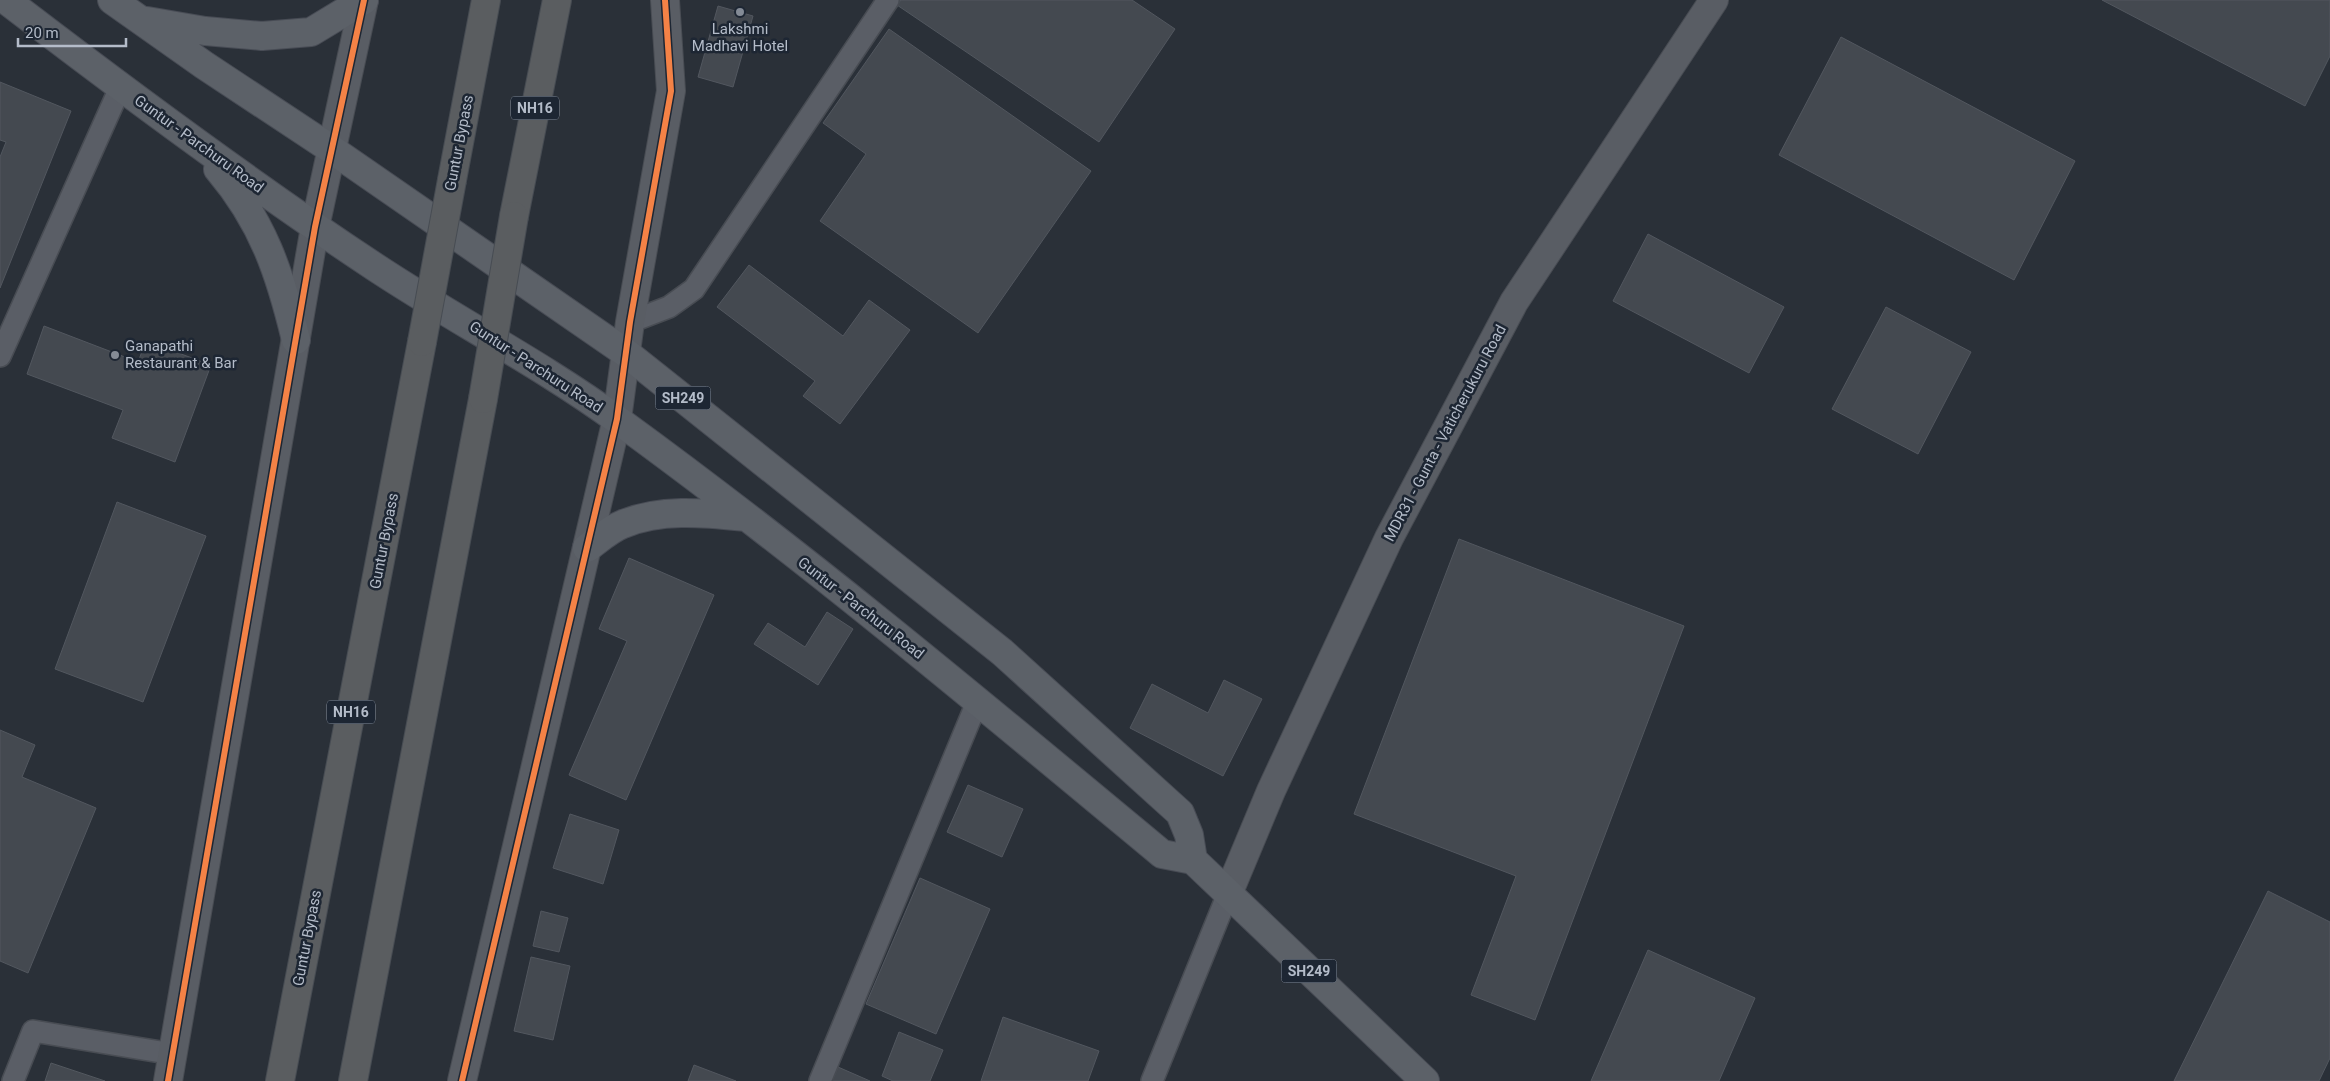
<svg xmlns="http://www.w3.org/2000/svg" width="2330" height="1081" font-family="Roboto,sans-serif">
  <rect width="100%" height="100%" fill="#2a3038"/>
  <!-- building -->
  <path fill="#444950" stroke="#52575f" d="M901,0H1132L1175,29L1099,142L897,5Z
    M2102,0H2330V56L2305,106Z
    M718,6L753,16L733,87L698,77Z
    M889,29L1091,171L978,333L820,221L866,154L823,123Z
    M1841,37L2075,161L2014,280L1779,155Z
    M0,82L71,111L0,288V157L6,142L0,140Z
    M1648,234L1784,307L1749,373L1613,301Z
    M749,265L843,336L869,300L910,330L840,424L803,396L815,381L717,307Z
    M1886,307L1971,352L1918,454L1832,409Z
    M44,326L138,362L146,341L211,365L175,462L112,438L123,410L27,374Z
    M117,502L206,536L143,702L55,669Z
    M1459,539L1684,626L1535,1020L1471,995L1516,876L1354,814Z
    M629,558L714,595L626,800L569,775L627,641L599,629Z
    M827,612L853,629L818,685L754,644L768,623L805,647Z
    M1224,680L1262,699L1223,776L1130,728L1152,684L1208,713Z
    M0,730L35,745L22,777L96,808L28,973L0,961Z
    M968,785L1023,809L1002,857L947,832Z
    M570,814L619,830L603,884L553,868Z
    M920,878L990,909L936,1034L866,1004Z
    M2268,891L2330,922V1058L2319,1081H2174Z
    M541,911L568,918L559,952L533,946Z
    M1648,950L1755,998L1719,1081H1591Z
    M531,957L570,966L553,1040L514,1031Z
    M1003,1017L1099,1051L1088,1081H981Z
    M899,1032L943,1050L930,1081H893L882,1076Z
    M51,1063L105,1081H45Z
    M694,1065L736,1081H688Z
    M838,1067L870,1081H832Z"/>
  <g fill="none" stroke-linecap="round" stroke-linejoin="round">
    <!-- lane casing -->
    <g stroke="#484c53" stroke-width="24">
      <path id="lane" d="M630,322L669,307L694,289L888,0
        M0,356L120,88
        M13,1081L33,1031L173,1054
        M820,1081L978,700
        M1152,1081L1228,894"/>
    </g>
    <!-- secondary casing -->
    <g stroke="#484c53" stroke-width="30">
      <path id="secondary" d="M1228,894L1271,791L1389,538L1514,302L1714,0
        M168,1081L315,227L364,0
        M462,1081L617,419L630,322L671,91L665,0"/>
    </g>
    <!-- primary casing -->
    <g stroke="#484c55" stroke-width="30">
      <path id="primary" d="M6,0C126,92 248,183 375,267C455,320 541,364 619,421C806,557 984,706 1162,854L1193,860L1425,1081
        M112,0L204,65L331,149L626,353L1002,652L1180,813L1189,835L1193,860
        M147,21L205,31L262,36L311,32L364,0
        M218,169C263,222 280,273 296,340
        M587,548C598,540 610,529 623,524C662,508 705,513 746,517"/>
    </g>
    <!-- highway casing -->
    <g stroke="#474c53" stroke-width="30">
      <path id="highway" d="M452,180L486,0
        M514,216L557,0
        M280,1081L422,342
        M353,1081L483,399"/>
    </g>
    <!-- lane -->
    <use href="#lane" stroke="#5a5e66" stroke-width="21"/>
    <!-- secondary -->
    <use href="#secondary" stroke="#595d64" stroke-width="28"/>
    <!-- primary -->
    <use href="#primary" stroke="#5c6168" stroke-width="28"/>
    <!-- highway -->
    <use href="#highway" stroke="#5a5d60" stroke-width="28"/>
    <!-- highway-bridge casing -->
    <g stroke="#474c53" stroke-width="30" stroke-linecap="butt">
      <path id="highway-bridge" d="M422,342L452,180
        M483,399L514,216"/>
    </g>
    <!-- highway-bridge -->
    <use href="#highway-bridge" stroke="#5a5d60" stroke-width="28"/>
    <!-- cycleway casing -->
    <g stroke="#1d2633" stroke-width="9">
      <path id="cycleway" d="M168,1081L315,227L364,0
        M462,1081L617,419L630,322L671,91L665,0"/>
    </g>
    <!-- cycleway -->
    <use href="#cycleway" stroke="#f48246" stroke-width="6"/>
  </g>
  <!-- markers -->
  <g fill="#848b96" stroke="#1d2633" stroke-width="2">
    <circle cx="740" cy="12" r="5"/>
    <circle cx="115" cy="355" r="5"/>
  </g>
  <g text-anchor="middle" stroke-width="5" stroke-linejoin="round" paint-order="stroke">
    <!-- shield labels -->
    <g fill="#1d2633" stroke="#878f9c" stroke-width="1">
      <rect x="511" y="96.5" width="48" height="23" rx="4"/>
      <rect x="655.5" y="386.5" width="55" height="23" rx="4"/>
      <rect x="327" y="700.5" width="48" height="23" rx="4"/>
      <rect x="1281.5" y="959.5" width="55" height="23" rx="4"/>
    </g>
    <g font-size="14" font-weight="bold" fill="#b4bcc9">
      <text x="535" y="113">NH16</text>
      <text x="683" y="403">SH249</text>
      <text x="351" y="717">NH16</text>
      <text x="1309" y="976">SH249</text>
    </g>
    <!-- poi labels -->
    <g font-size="15" fill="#b4bcc9" stroke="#1d2633">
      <text x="740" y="34">Lakshmi<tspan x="740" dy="17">Madhavi Hotel</tspan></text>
      <text x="125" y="351" text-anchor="start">Ganapathi<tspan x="125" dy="17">Restaurant &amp; Bar</tspan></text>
    </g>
    <!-- street labels -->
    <g font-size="15" fill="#b4bcc9" stroke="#1d2633">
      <text transform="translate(459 143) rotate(-79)" y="5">Guntur Bypass</text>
      <text transform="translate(199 144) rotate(36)" y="5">Guntur - Parchuru Road</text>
      <text transform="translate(536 367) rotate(33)" y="5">Guntur - Parchuru Road</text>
      <text transform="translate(1445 433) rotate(-62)" y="5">MDR31 - Gunta - Vaticherukuru Road</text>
      <text transform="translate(384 541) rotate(-79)" y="5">Guntur Bypass</text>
      <text transform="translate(861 608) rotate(38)" y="5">Guntur - Parchuru Road</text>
      <text transform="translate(307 938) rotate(-79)" y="5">Guntur Bypass</text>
    </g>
  </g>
  <!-- scale -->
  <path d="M18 38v8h108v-8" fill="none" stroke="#b4bcc9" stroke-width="2.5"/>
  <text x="25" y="38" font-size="15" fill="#b4bcc9" stroke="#1d2633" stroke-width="4" paint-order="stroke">20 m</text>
</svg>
